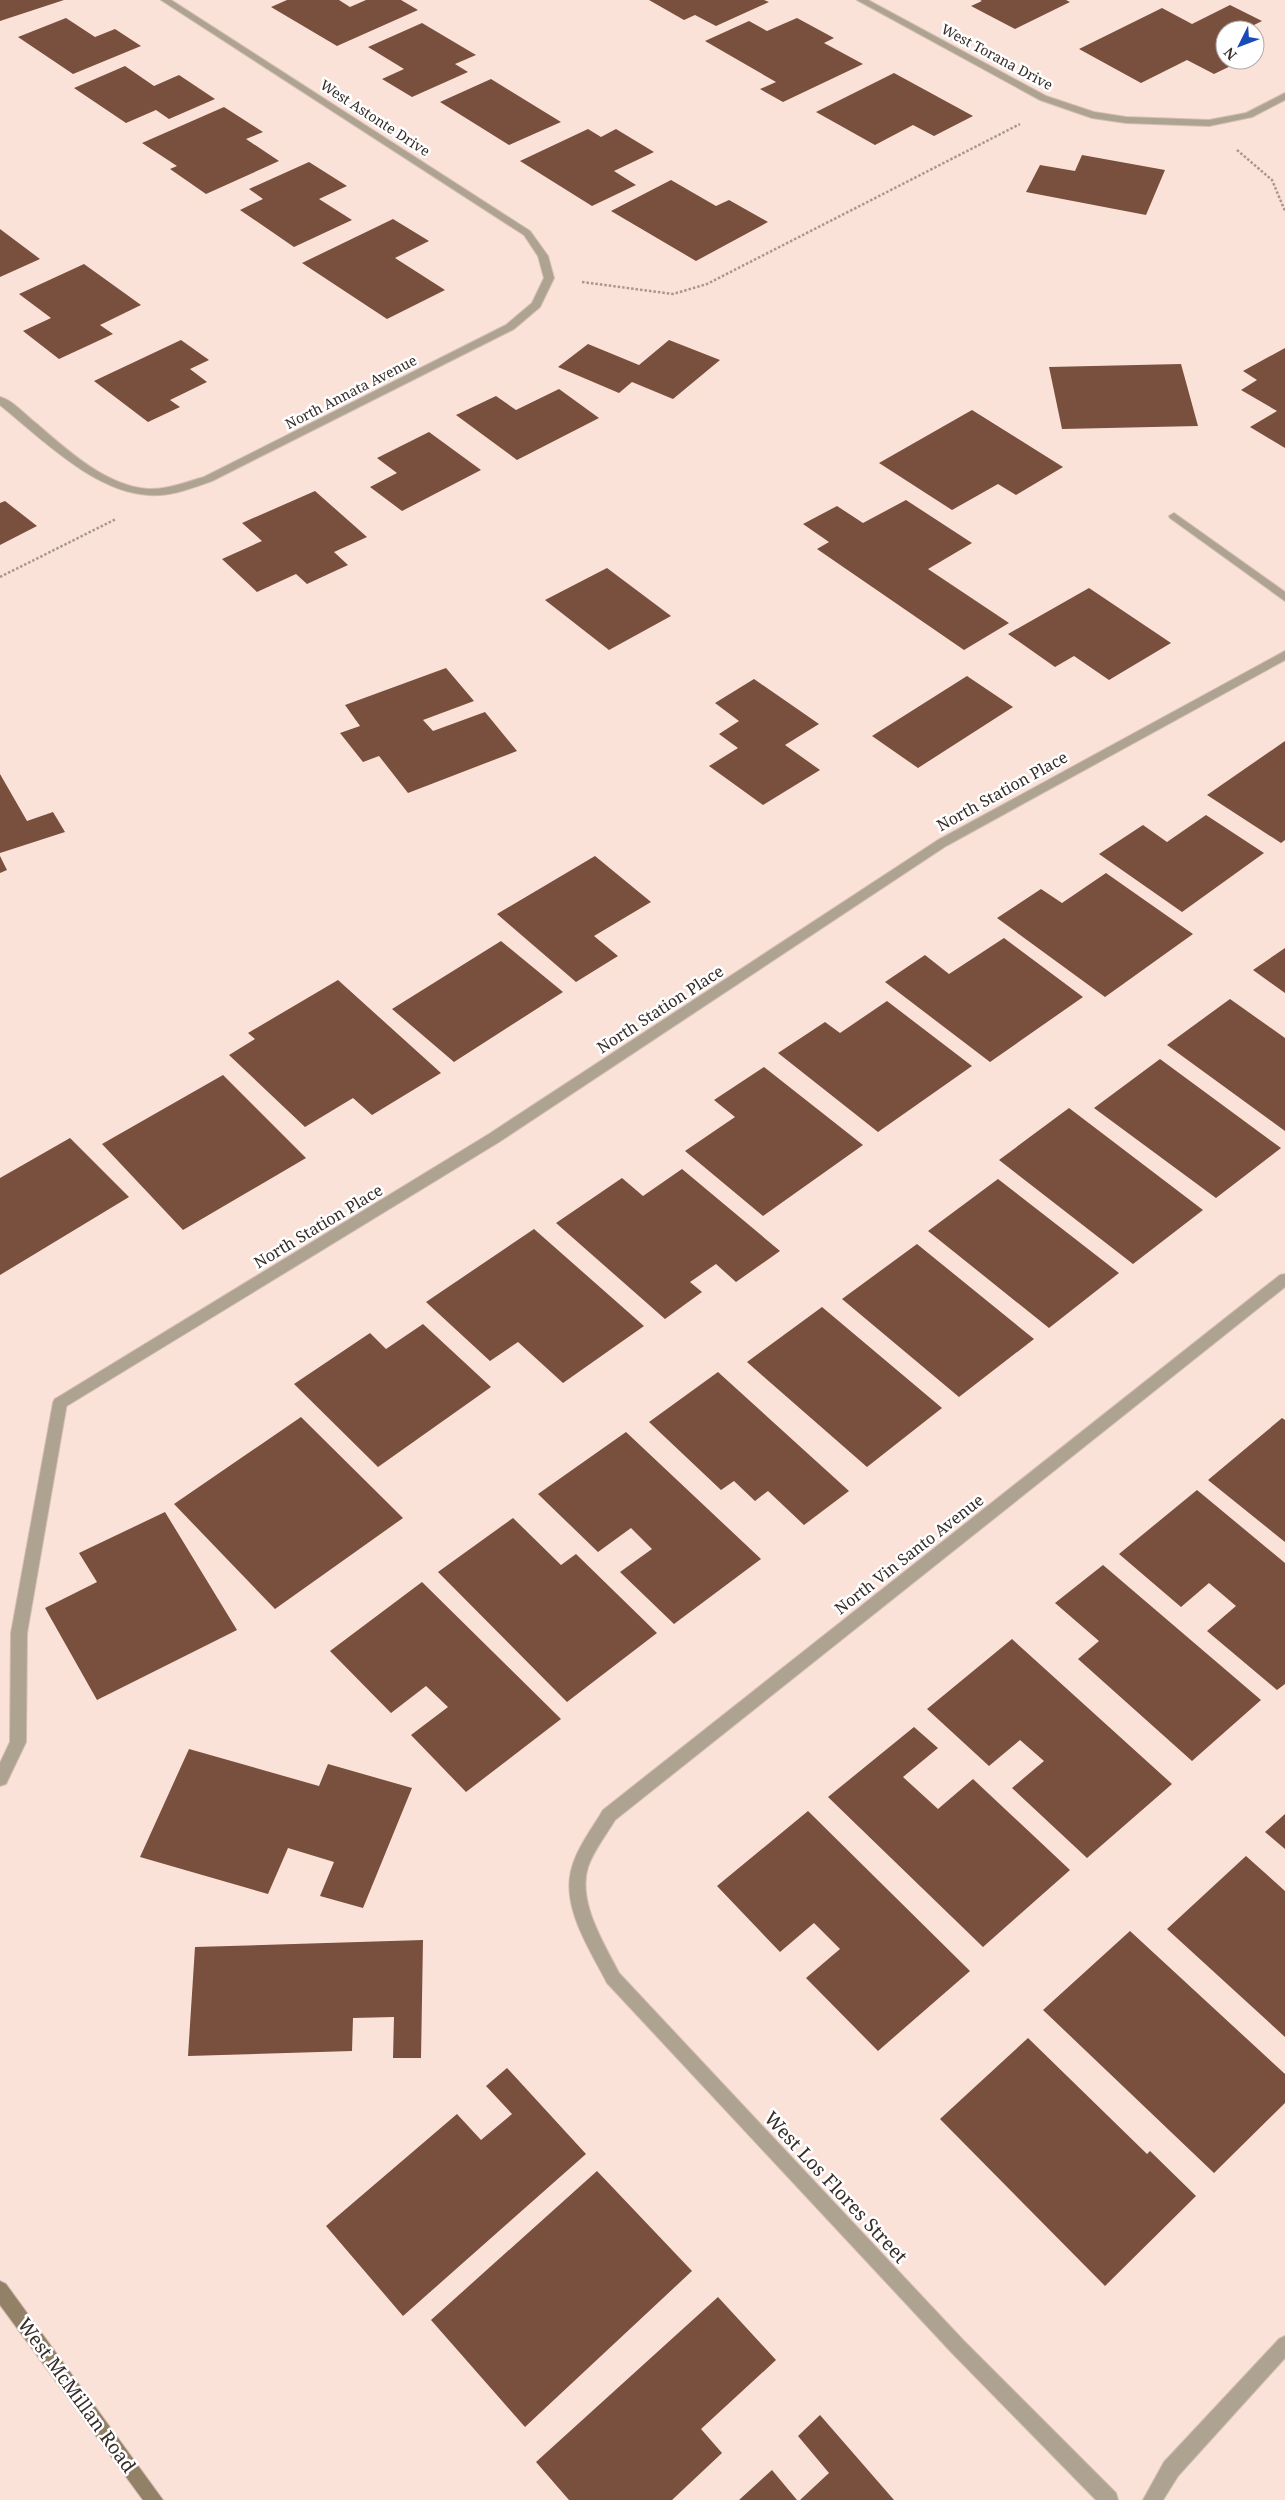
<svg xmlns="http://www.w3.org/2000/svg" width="1285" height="2500" font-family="'Noto Serif',serif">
  <rect width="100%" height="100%" fill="#fbe2d8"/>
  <!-- building -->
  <path fill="#794f3d" d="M0,0H64L0,21Z
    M287,0H339L350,7L366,0H401L418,10L337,46L271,7Z
    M649,0H764L769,2L716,26L695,15L684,20Z
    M980,0H1066L1070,2L1015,29L971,6L982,1Z
    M1230,5L1262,21L1244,30H1225V60H1243L1214,74L1187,60L1141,83L1079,49L1162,8L1192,24Z
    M66,18L95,37L115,29L141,46L73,74L18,37Z
    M797,18L834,38L824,43L863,64L783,102L760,89L776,82L705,41L749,21L767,31Z
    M422,23L476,55L455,64L468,72L412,97L382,79L404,69L368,47Z
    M125,66L154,86L179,75L215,99L169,119L156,110L126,123L74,88Z
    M894,73L973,116L934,136L913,125L875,145L816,112Z
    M491,79L561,122L509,145L440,102Z
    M224,107L263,132L246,139L279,161L206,194L170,169L177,166L142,143Z
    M588,129L601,137L616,129L654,152L614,171L636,185L592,206L520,161Z
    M1082,155L1165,170L1146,215L1026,192L1040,165L1075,171Z
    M309,162L347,186L319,199L352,220L294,247L240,210L263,199L249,189Z
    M671,180L716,206L729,200L768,222L696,261L611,211Z
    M393,219L429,241L395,258L445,290L387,319L302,263Z
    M0,229L40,259L0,277Z
    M84,264L141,305L100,325L113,334L59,359L23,331L51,318L19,294Z
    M181,340L209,360L190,369L207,382L170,400L180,407L148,422L94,381Z
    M669,340L720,360L673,399L632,382L619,393L558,367L588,344L639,365Z
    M1285,348V448L1250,427L1277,411L1241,390L1257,380L1243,371Z
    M1181,364L1198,426L1062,429L1049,367Z
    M559,389L599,418L517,460L456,415L496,396L516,410Z
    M972,410L1063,467L1016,495L998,484L952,510L879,463Z
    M429,432L481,470L402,511L370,487L397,473L377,458Z
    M315,491L367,537L334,552L348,565L307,584L296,574L257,592L222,559L262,541L242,523Z
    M906,500L972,543L928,569L1009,623L964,650L817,549L829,542L803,524L837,506L863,523Z
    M5,501L37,526L0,545V503Z
    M607,568L671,616L609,650L545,600Z
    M1089,588L1171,643L1109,680L1074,656L1055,667L1008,634Z
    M446,668L474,701L423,720L433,731L485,712L517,751L408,793L379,756L363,762L340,733L360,726L345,705Z
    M967,676L1013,707L918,768L872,736Z
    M754,679L819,724L785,745L820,770L763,805L709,766L738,748L719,734L739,721L715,703Z
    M1285,741V840L1281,843L1207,795Z
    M0,774L27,821L53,812L65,832L0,853Z
    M1206,815L1264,853L1182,912L1099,854L1143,825L1167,842Z
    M0,856L7,870L0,873Z
    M595,856L651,902L594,936L618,956L576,982L497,914Z
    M1106,873L1193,934L1105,997L997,918L1041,889L1062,903Z
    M1004,938L1083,997L990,1062L885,982L925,955L949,974Z
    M501,941L563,992L454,1062L392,1009Z
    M1285,948V993L1253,970Z
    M338,980L441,1073L372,1115L353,1098L305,1127L229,1055L255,1039L248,1033Z
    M1230,999L1285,1038V1131L1167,1045Z
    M887,1001L972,1066L878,1132L778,1053L825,1022L840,1033Z
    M1160,1059L1281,1148L1216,1198L1094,1108Z
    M764,1067L863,1145L763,1216L685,1151L735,1117L714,1100Z
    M223,1075L306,1158L183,1230L102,1144Z
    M1069,1108L1203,1210L1133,1264L999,1160Z
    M70,1138L129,1197L0,1275V1178Z
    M682,1169L780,1251L736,1282L716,1264L690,1282L702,1292L665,1319L556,1223L622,1178L643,1196Z
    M998,1179L1119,1273L1049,1328L928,1231Z
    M534,1229L644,1326L563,1383L518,1342L490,1361L426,1302Z
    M917,1244L1034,1339L959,1397L842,1299Z
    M822,1307L942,1408L867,1467L747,1362Z
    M423,1324L491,1387L378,1467L294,1384L370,1333L386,1349Z
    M718,1372L849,1491L804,1525L768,1491L755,1501L734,1481L721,1490L649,1422Z
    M301,1417L403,1518L275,1609L174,1504Z
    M1282,1418L1285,1420V1542L1208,1480Z
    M626,1432L761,1559L674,1624L620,1572L652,1549L631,1528L598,1552L538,1494Z
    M1197,1490L1285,1563V1684L1277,1690L1207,1631L1236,1606L1209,1583L1181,1607L1119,1554Z
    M165,1512L237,1630L97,1700L45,1608L97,1582L79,1553Z
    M513,1518L561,1565L576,1554L657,1633L567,1702L438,1572Z
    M1103,1565L1261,1700L1192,1761L1078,1659L1099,1641L1055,1603Z
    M422,1582L561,1719L466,1792L411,1735L448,1707L426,1686L391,1713L330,1651Z
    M1012,1639L1172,1784L1087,1858L1012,1788L1044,1761L1020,1740L989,1766L927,1709Z
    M914,1727L938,1748L903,1777L938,1809L973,1779L1070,1870L983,1947L828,1797Z
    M189,1749L319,1786L328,1764L412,1788L363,1908L320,1896L334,1862L288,1848L268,1894L140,1857Z
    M808,1811L970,1971L878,2051L806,1978L840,1949L814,1923L780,1952L717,1886Z
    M1285,1814V1849L1265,1832Z
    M1246,1856L1285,1891V2037L1167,1929Z
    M1130,1931L1285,2074V2103L1214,2173L1043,2010Z
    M423,1940L421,2058H393L394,2017L353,2018L352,2051L188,2056L195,1947Z
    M1028,2038L1147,2154L1150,2151L1196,2196L1105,2286L940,2119Z
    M507,2068L586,2154L403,2316L326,2226L457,2114L481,2140L512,2114L486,2086Z
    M597,2171L692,2271L525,2427L431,2320Z
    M718,2297L776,2360L701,2429L722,2453L672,2500H569L536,2462Z
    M820,2415L894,2500H800L829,2473L798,2436Z
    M772,2470L797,2500H739Z"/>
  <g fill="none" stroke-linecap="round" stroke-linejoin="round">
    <!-- service casing -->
    <g stroke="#d4beb5" stroke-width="2">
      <path id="service" d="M60,1397L65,1399L67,1403L27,1633L26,1742L6,1784L0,1786V1763L10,1742L11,1633L53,1403L55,1399Z"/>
    </g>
    <!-- minor casing -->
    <g stroke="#d4beb5" stroke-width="2">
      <path id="minor" d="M161,0H171L530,231L548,256L554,278L540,307L514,329L212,481C192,488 170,497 149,495C94,492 41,438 0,405V397C13,400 26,416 37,424C67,450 106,486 148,489C167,490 186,482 204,477L506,325L532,303L544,278L538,256L524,235Z
        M857,0H868L1046,96L1094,112L1126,117L1209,120L1246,113L1285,93V100L1252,117L1209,126L1126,123L1092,118L1040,100Z
        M1174,513L1285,592V601L1170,518L1169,516Z
        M1285,651V660L946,846L499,1142L65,1407H55L53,1403L55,1399L489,1134L938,840Z
        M1285,1274V1287L615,1820C606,1835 594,1850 588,1867C577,1902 604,1943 619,1973L964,2341L1116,2493L1118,2500H1096L952,2353L607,1983C591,1951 562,1909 571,1871C576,1849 592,1829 603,1810L1280,1275Z
        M1285,2336V2358L1178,2476L1163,2500H1143L1164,2462L1279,2339Z"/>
    </g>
    <!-- secondary casing -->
    <g stroke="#d4beb5" stroke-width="2">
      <path id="secondary" d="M0,2281L6,2284L163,2500H143L0,2305Z"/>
    </g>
    <!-- path -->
    <path stroke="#a8968f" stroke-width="2.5" stroke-dasharray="2.5 2" stroke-linecap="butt" d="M1237,150L1272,180L1285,211
      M582,282L673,294L707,284L1020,124
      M0,577L116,519"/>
    <!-- service -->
    <use href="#service" fill="#aea391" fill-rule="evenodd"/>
    <!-- minor -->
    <use href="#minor" fill="#aea391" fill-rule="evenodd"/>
    <!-- secondary -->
    <use href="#secondary" fill="#928167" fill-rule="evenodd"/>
  </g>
  <g text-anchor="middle" stroke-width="5" stroke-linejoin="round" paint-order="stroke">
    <!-- far-street labels -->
    <g font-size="14" fill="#362d29" stroke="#fff">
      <text transform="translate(997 57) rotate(28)" y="5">West Torana Drive</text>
      <text transform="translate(375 118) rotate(33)" y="5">West Astonte Drive</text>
      <text transform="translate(351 392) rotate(-27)" y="5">North Annata Avenue</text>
    </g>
    <!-- street labels -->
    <g font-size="16" fill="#362d29" stroke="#fff">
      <text transform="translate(1002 791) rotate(-29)" y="6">North Station Place</text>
      <text transform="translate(660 1009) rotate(-33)" y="6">North Station Place</text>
      <text transform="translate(318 1226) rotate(-31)" y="6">North Station Place</text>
      <text transform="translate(909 1554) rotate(-38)" y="6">North Vin Santo Avenue</text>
    </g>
    <!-- near-street labels -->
    <g font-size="19" fill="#362d29" stroke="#fff">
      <text transform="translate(836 2187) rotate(47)" y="7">West Los Flores Street</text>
      <text transform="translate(77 2395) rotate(54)" y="7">West McMillan Road</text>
    </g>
  </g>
  <!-- north arrow -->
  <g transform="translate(1240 45) rotate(228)"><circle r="24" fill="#ffffff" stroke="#afaba9"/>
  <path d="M0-4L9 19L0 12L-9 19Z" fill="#184bb8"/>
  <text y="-8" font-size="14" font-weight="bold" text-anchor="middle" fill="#362d29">N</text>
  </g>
</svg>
